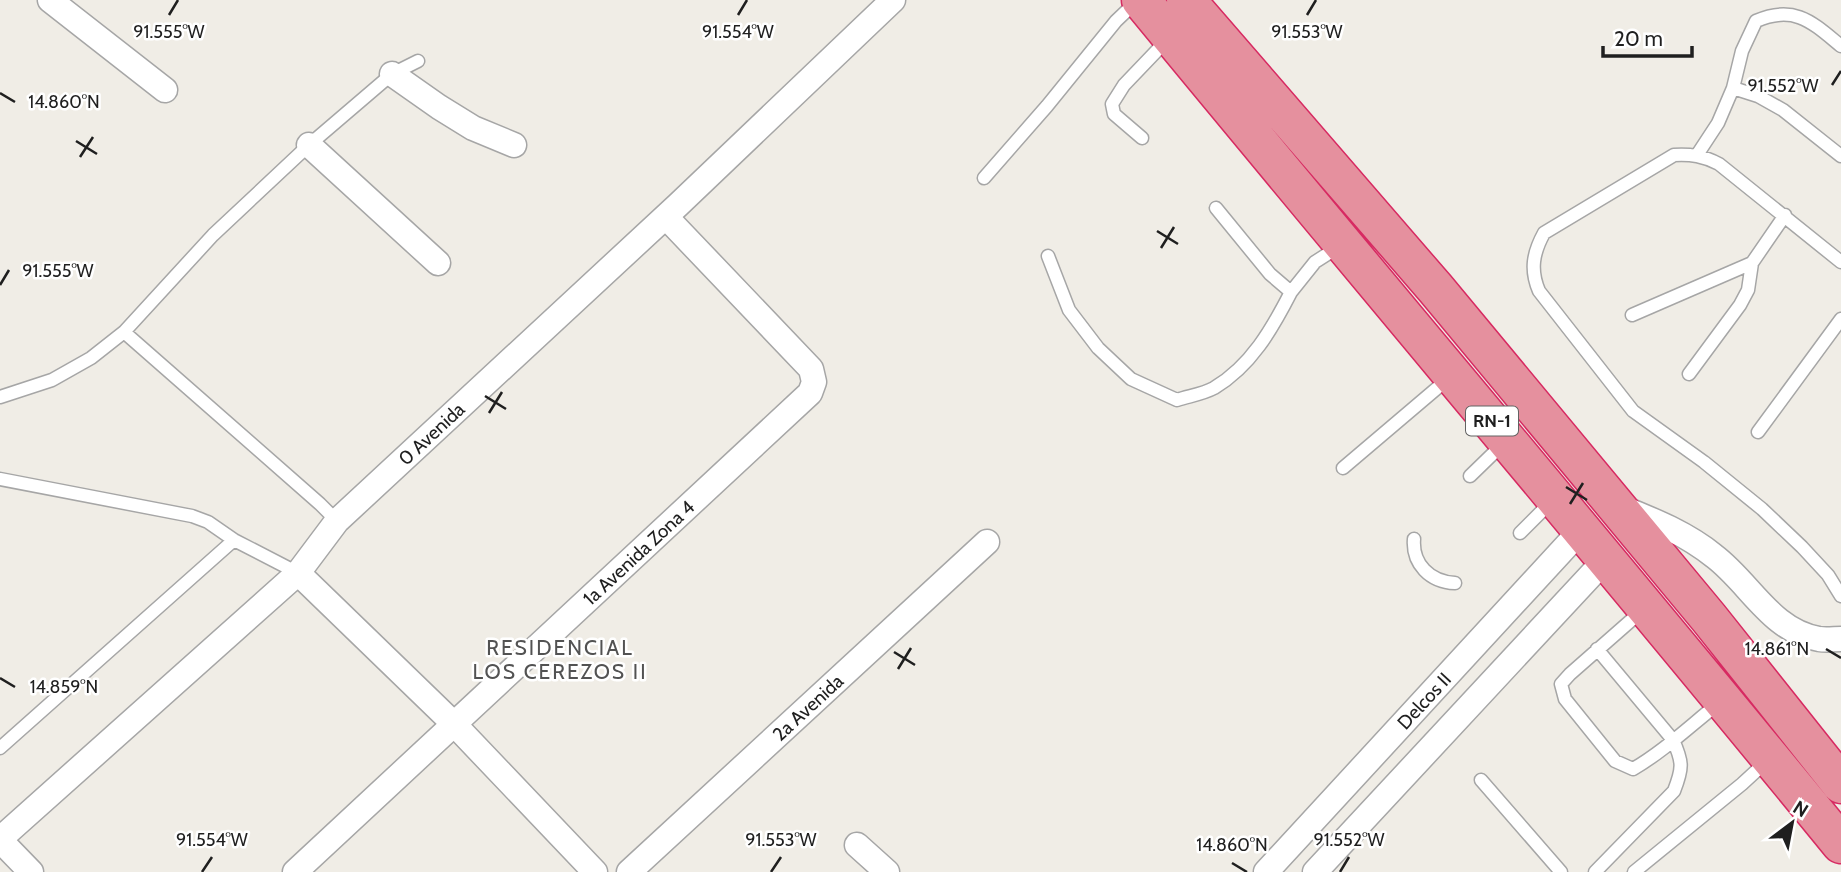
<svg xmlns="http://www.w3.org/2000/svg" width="1841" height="872" font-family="Cabin,sans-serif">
  <rect width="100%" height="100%" fill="#f0ede6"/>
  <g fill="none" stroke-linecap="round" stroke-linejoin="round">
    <!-- lane casing -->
    <g stroke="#a6a6a6" stroke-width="15">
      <path id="lane" d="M1733,88L1758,96L1783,110L1841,156
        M1142,138L1114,114L1112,104L1124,85L1168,39
        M1697,155L1718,123L1733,88L1742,51L1756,21C1795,4 1813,23 1841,46
        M984,178L1047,106L1116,21L1138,0
        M1216,208L1270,274L1291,292L1315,262L1340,246
        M1048,256L1069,310L1098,348L1131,379L1177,400C1189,396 1203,394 1214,388C1251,366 1272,329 1291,292
        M1841,262L1719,164C1704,156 1691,154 1674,155L1544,233C1533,253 1530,270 1539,291L1633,411L1704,462L1762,509L1802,547L1828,575L1841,596
        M1632,315L1752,263L1785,215
        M124,332L320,504L337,521
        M1689,374L1740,305L1748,290L1752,263
        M0,397L52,380L91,358L124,332L213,235L309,145L392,74L418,61
        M1758,432L1841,319
        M1343,468L1449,378
        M1470,476L1505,442
        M0,479L192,516L208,522L234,540L298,573
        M1520,533L1552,501
        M1414,539C1412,564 1430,582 1455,583
        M1644,609L1570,674L1561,684L1565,699L1615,761L1633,769C1664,751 1691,725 1719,703
        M0,748L234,540
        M1481,780L1561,872
        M1595,872L1674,791C1683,768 1683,762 1673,740L1597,649
        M1634,872L1742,784L1768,760"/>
    </g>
    <!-- street casing -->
    <g stroke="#a6a6a6" stroke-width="27">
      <g id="street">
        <path d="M50,0L165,90"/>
        <path d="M392,74L439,107L473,128L514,145"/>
        <path d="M309,145L438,263"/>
        <path d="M1623,508C1655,521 1687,534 1714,556C1750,583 1771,631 1819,639C1826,640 1834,639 1841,639"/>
        <path d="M298,573L455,725L595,872"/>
        <path id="s1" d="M0,839L298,573L337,521L678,205L893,0"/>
        <path d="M0,840L31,872"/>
        <path d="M857,845L887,872"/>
        <path id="s2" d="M295,872L810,393L814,382L811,369L666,217"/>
        <path id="s3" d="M629,872L987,542"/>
        <path id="s4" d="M1266,872L1582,529"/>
        <path d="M1315,872L1606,559"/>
      </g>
    </g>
    <!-- highway casing -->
    <g stroke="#d72a62" stroke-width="41">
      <path id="highway" d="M1141,0C1373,282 1610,561 1841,844
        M1186,0L1436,289L1709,618L1841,784"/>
    </g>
    <!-- lane -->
    <use href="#lane" stroke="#fff" stroke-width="12"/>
    <!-- street -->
    <use href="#street" stroke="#fff" stroke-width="24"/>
    <!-- highway -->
    <use href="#highway" stroke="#e5909e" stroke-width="38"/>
  </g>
  <!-- ticks -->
  <path fill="none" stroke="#1f1f1f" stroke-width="2.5" d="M169,15L178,0M738,15L747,0M1307,15L1316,0M1832,85L1841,71M0,93L15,102M76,141L97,154M80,157L93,137M1157,231L1178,244M1161,248L1174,227M0,285L9,270M485,396L506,409M489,413L502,392M1566,487L1587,500M1570,504L1583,483M1826,649L1841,658M894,652L915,665M898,669L911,648M0,678L15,687M1232,863L1247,872M202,872L212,857M771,872L781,857M1340,872L1349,857"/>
  <g text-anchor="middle" stroke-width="5" stroke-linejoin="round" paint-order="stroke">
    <!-- shield labels -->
    <rect fill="#fff" stroke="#626262" stroke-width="2" x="1466" y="406.5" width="52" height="29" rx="5"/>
    <g font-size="18" font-weight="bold" fill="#1f1f1f">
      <text x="1492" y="427">RN-1</text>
    </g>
    <!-- street labels -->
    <g font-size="19" fill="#1f1f1f" stroke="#fff">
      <text dy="7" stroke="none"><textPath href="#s1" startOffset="593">0 Avenida</textPath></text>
      <text dy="7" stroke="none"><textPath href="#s2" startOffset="469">1a Avenida Zona 4</textPath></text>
      <text dy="7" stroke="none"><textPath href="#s4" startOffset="233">Delcos II</textPath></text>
      <text dy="7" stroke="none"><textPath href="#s3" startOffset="243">2a Avenida</textPath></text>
    </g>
    <!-- neighbourhood labels -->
    <g font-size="21" letter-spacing="2" fill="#525252" stroke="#fff">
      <text x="560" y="655">RESIDENCIAL<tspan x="560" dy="24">LOS CEREZOS II</tspan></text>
    </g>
  </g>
  <g font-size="18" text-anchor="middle" fill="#1f1f1f" stroke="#fff" stroke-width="5" stroke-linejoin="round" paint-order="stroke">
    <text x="738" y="38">91.554°W</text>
    <text x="169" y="38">91.555°W</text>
    <text x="1307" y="38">91.553°W</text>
    <text x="1783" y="92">91.552°W</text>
    <text x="64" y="108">14.860°N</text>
    <text x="58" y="277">91.555°W</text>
    <text x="1777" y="655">14.861°N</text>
    <text x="64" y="693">14.859°N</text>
    <text x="212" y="846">91.554°W</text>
    <text x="781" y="846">91.553°W</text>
    <text x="1349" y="846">91.552°W</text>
    <text x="1232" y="851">14.860°N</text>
  </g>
  <!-- north arrow -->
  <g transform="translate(1792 823) rotate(32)" stroke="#ffffff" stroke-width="5" paint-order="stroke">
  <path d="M0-5L12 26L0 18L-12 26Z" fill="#1f1f1f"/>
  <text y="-10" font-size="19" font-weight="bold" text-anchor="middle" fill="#1f1f1f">N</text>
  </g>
  <!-- scale -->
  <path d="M1603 46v10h89v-10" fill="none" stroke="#1f1f1f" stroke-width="3.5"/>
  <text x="1614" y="46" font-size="21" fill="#1f1f1f" stroke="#ffffff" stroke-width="5" paint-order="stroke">20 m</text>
</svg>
